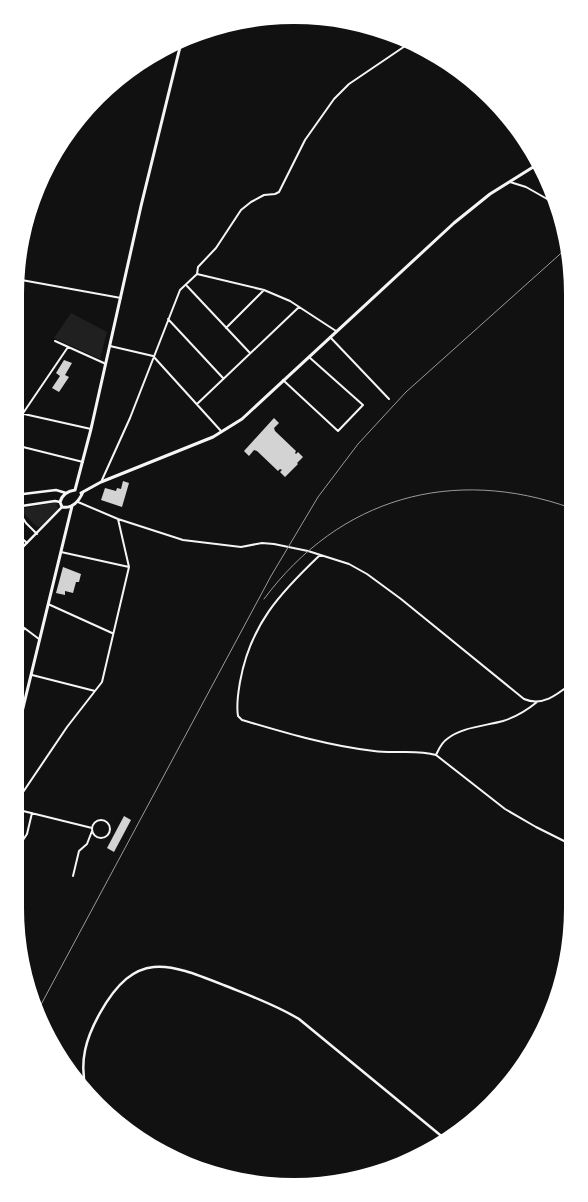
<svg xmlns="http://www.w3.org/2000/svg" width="588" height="1202" font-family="'Fira Sans Condensed',sans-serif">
  <rect width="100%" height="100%" fill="#111"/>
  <!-- green -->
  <path fill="#202020" d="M71,313L107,332L100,359L54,338Z
    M53,503H56L58,509L40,527L36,526L19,509Z"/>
  <!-- building -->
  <path fill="#d3d3d3" d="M64,360L72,363L65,375L69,377L59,392L52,388L60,376L56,373Z
    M274,418L279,423L274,428L275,431L296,451L295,453L296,454L298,452L303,457L297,463L298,464L285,477L280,472L282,470L280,469L278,471L257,451L254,450L249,456L244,451Z
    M123,481L129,483L122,507L101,500L105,488L116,491L117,488L121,489Z
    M63,567L81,574L79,582H76L73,593L65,591V595L56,593Z
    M124,816L131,820L114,852L107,848Z"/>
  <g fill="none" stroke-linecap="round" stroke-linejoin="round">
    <!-- minor -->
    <path stroke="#f5f5f5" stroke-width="2" d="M510,182L526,187L556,204
      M197,274L264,290L290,301L336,331
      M16,279L121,298
      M187,286L250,353
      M168,319L223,378
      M226,328L263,291
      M330,337L389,399
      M55,341L106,364
      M110,346L153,356L221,431
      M283,380L338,431L363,405L309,357
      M197,404L299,307
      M15,412L91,429
      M15,425L68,347
      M15,445L83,462
      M102,480L130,418L180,290L197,274L198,267L216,248L241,210L251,202L264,195L275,194L279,192L305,140L334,99L349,84L411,42
      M78,502L118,519L183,540L241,547L262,543L274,544L308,551L349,564L367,574L401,599L524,699C543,707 558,694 572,683
      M16,507L26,523L37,534
      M15,532L27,543
      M61,552L129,567
      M320,555C280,593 250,625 240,682C238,694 236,704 238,716L242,720C286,733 329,746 374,751C395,754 416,749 436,755L505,809L536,827L572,845
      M48,604L112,633
      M15,621L39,639
      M15,644L24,629
      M32,675L95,691
      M436,755C439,749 441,743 447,739C462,727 485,726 503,721C516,717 526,711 537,702
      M15,804L67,727L102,682L129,567L118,519
      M15,809L92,828
      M92 829a9 9 0 1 1 18 0a9 9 0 1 1-18 0Z
      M15,852L27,834L32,813
      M73,876L79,851L87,844L92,831"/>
    <!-- tertiary -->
    <path stroke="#f5f5f5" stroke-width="2.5" d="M15,495L56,490L66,493
      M15,507L55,501L60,502
      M15,555L62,507
      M86,1090C79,1061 86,1038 100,1013C136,949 168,963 226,986C251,996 276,1005 299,1019L445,1139"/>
    <!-- secondary -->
    <path stroke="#f5f5f5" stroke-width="3" d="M75,490L91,429L141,206L181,43
      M75,490C68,491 62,495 60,502L62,507C73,509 79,501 83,492
      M81,493L101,482L213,437L242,419L454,223L490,194L538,164
      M15,741L72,506"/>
    <!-- rail -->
    <path stroke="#9a9a9a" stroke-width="1" d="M264,599C340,497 453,466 571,508
      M37,1012L271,576L318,497L358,444L406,392L568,247"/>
  </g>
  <!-- crop -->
  <path d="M0 0H588V1202H0ZM294 24H294A270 270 0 0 1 564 294V908A270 270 0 0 1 294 1178H294A270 270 0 0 1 24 908V294A270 270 0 0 1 294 24Z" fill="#fff" fill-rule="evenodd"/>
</svg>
